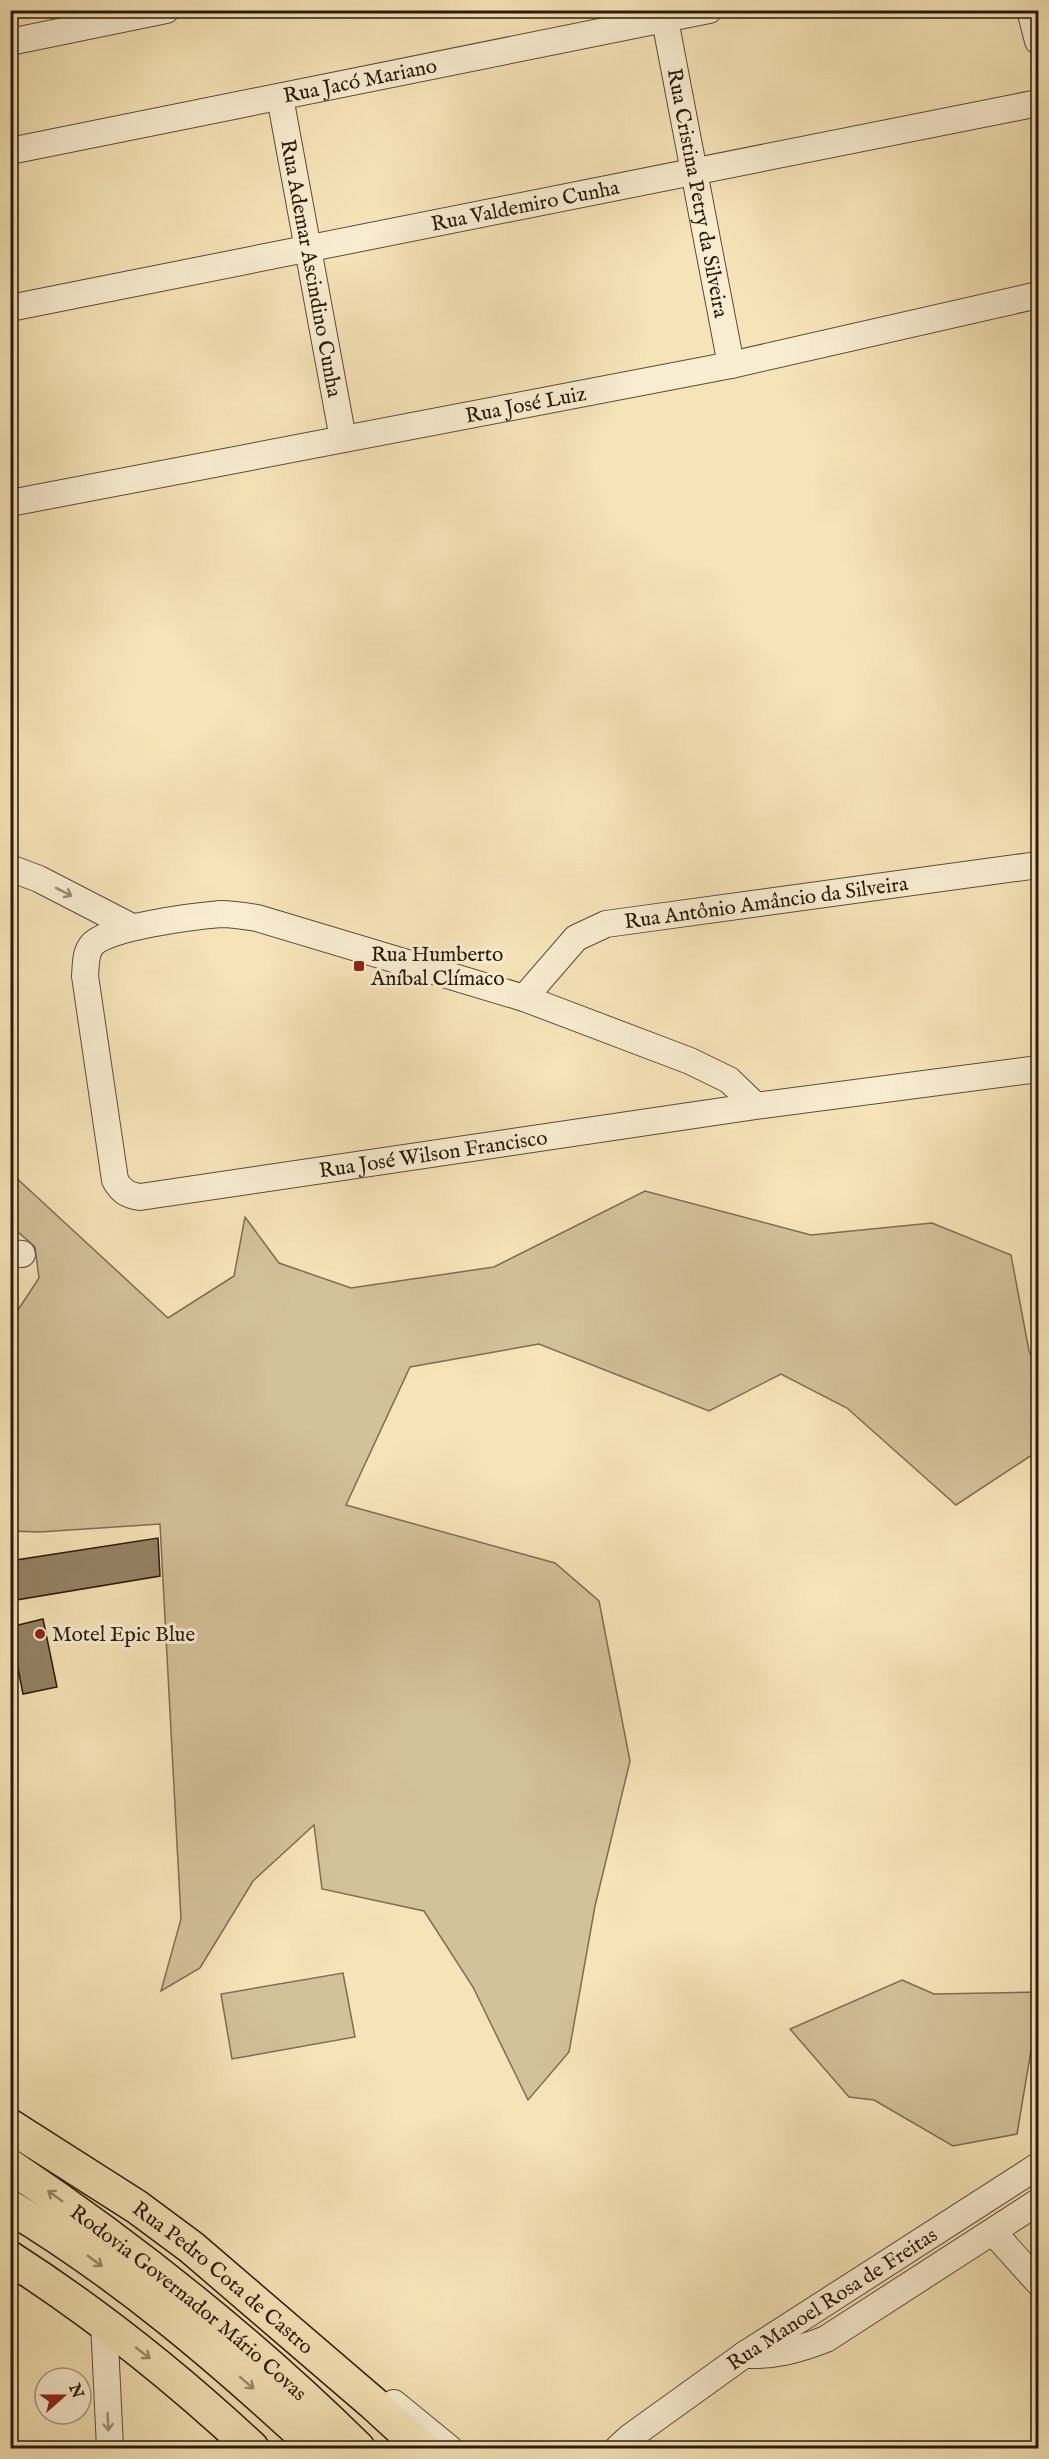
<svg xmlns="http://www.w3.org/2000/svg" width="1049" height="2459" font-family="'IM FELL English',serif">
  <rect width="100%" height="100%" fill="#f6e4b8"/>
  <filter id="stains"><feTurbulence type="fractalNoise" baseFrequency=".00333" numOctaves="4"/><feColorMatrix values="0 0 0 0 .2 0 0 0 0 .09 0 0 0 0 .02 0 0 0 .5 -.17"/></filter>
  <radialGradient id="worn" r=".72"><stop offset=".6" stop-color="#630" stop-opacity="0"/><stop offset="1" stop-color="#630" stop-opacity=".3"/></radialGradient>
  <!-- green -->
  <path fill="#d3c19a" stroke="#7e6d52" stroke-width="1.5" d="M11,1173L168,1318L234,1276L245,1217L279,1263L351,1288L494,1267L645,1191L811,1235L932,1223L1011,1255L1029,1351L1038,1370V1451L956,1505L847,1408L781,1374L709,1411L539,1344L410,1367L346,1505L555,1563L599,1601L630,1761L595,1906L569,2052L528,2100L473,1987L424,1911L322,1889L314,1825L253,1881L200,1968L161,1991L181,1919L160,1524L40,1532L11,1531V1314L16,1313L39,1278L35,1247L11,1226Z
    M343,1973L355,2037L232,2059L221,1994Z
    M902,1980L934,1994L1038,1992V2009L1017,2134L953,2146L874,2100L849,2097L790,2029Z"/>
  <!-- building -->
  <path fill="#948364" stroke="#29190a" stroke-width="1.5" d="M158,1538L160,1576L10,1601V1561Z
    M43,1619L57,1687L23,1694L10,1627Z"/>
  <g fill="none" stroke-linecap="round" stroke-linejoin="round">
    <!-- minor casing -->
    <g stroke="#5c4c36" stroke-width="28">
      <g id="minor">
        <path d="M1030,10L1038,41"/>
        <path id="s1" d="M665,20L731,365"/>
        <path d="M10,42L166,10"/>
        <path id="s2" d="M280,97L343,439"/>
        <path id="s3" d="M10,151L709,10"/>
        <path id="s4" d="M10,308L1038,103"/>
        <path id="s5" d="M10,503L731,365L1038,295"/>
        <path d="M10,868L39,879L132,927"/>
        <path id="s6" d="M524,998L576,938L606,924L1038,865"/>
        <path id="s7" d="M756,1106L729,1080L690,1061L524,998L257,918C245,916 233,914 221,914C197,916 105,927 92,945C85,953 86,965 85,976L115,1180C121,1191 127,1195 140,1197L756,1106L1038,1069"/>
        <path d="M10,1253L22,1254"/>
        <path d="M993,2232L1038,2282"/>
        <path d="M104,2322L110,2448"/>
        <path d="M744,2355C775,2356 798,2350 826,2339L1038,2202"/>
        <path d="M394,2403L449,2448"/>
        <path id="s8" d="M618,2448L630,2437L744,2355L1038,2166"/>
      </g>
    </g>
    <!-- major casing -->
    <g stroke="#29190a" stroke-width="36">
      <g id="major">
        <path id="s9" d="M10,2126L137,2207L191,2247L374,2404L422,2448"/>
        <path d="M10,2258C97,2314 177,2378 252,2448"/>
      </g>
    </g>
    <!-- highway casing -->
    <g stroke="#29190a" stroke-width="36">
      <g id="highway">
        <path id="s10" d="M10,2166C135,2250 251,2343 358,2448"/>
        <path d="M10,2207C123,2275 221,2359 317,2448"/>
      </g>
    </g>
    <!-- minor -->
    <use href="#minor" stroke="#f9edd1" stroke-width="26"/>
    <!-- major -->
    <use href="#major" stroke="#f6e4b8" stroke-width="33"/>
    <!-- highway -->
    <use href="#highway" stroke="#f6e4b8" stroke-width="33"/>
  </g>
  <!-- one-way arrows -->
  <defs><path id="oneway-shaft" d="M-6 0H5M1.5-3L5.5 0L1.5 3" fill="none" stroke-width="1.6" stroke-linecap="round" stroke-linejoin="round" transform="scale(1.5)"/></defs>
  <g stroke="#9b8e77">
    <use href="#oneway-shaft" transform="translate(64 892) rotate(27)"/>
    <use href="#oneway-shaft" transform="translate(108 2422) rotate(87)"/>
  </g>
  <g stroke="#9a896a">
    <use href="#oneway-shaft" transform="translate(55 2196) rotate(-144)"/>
    <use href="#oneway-shaft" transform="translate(95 2261) rotate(36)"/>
    <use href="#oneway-shaft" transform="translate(143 2353) rotate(38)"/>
    <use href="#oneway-shaft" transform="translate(247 2383) rotate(41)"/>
  </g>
  <!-- markers -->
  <g fill="#8f2418" stroke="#f9edd1" stroke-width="2">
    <rect x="353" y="960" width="12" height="12" rx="3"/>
    <circle cx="40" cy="1634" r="6"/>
  </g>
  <g text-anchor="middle" stroke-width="6" stroke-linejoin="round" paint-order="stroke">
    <!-- street labels -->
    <g font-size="21" fill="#29190a" stroke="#f9edd1">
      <text dy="7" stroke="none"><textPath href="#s3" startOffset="357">Rua Jacó Mariano</textPath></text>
      <text dy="7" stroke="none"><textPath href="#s1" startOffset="176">Rua Cristina Petry da Silveira</textPath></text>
      <text dy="7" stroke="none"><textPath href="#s4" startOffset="525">Rua Valdemiro Cunha</textPath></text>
      <text dy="7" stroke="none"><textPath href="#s2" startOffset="174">Rua Ademar Ascindino Cunha</textPath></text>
      <text dy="7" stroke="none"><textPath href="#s5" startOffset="525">Rua José Luiz</textPath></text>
      <text dy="7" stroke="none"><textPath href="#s6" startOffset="274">Rua Antônio Amâncio da Silveira</textPath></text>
      <text dy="7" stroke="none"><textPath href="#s7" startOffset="1274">Rua José Wilson Francisco</textPath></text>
      <text dy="7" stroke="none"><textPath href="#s9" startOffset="262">Rua Pedro Cota de Castro</textPath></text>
      <text dy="7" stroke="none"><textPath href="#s8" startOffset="261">Rua Manoel Rosa de Freitas</textPath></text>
      <text dy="7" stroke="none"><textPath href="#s10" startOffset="225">Rodovia Governador Mário Covas</textPath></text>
    </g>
    <!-- poi labels -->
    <g font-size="21" fill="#29190a" stroke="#f9edd1" text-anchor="start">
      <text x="371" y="961">Rua Humberto<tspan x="371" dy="24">Aníbal Clímaco</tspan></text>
      <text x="52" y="1641">Motel Epic Blue</text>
    </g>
  </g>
  <!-- margin -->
  <rect width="1049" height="2459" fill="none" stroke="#f6e4b8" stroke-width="36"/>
  <rect x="12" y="12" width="1025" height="2435" fill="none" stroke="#29190a" stroke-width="3"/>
  <rect x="18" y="18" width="1013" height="2423" fill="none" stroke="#29190a" stroke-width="1.5"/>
  <!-- north arrow -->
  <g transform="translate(63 2396) rotate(69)"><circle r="28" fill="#f9edd1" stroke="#a69881" stroke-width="1.5"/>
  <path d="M0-4.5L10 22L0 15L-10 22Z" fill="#8f2418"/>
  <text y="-9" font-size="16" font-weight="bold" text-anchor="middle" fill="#29190a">N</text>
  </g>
  <rect width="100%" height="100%" filter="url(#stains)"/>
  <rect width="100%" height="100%" fill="url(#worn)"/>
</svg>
